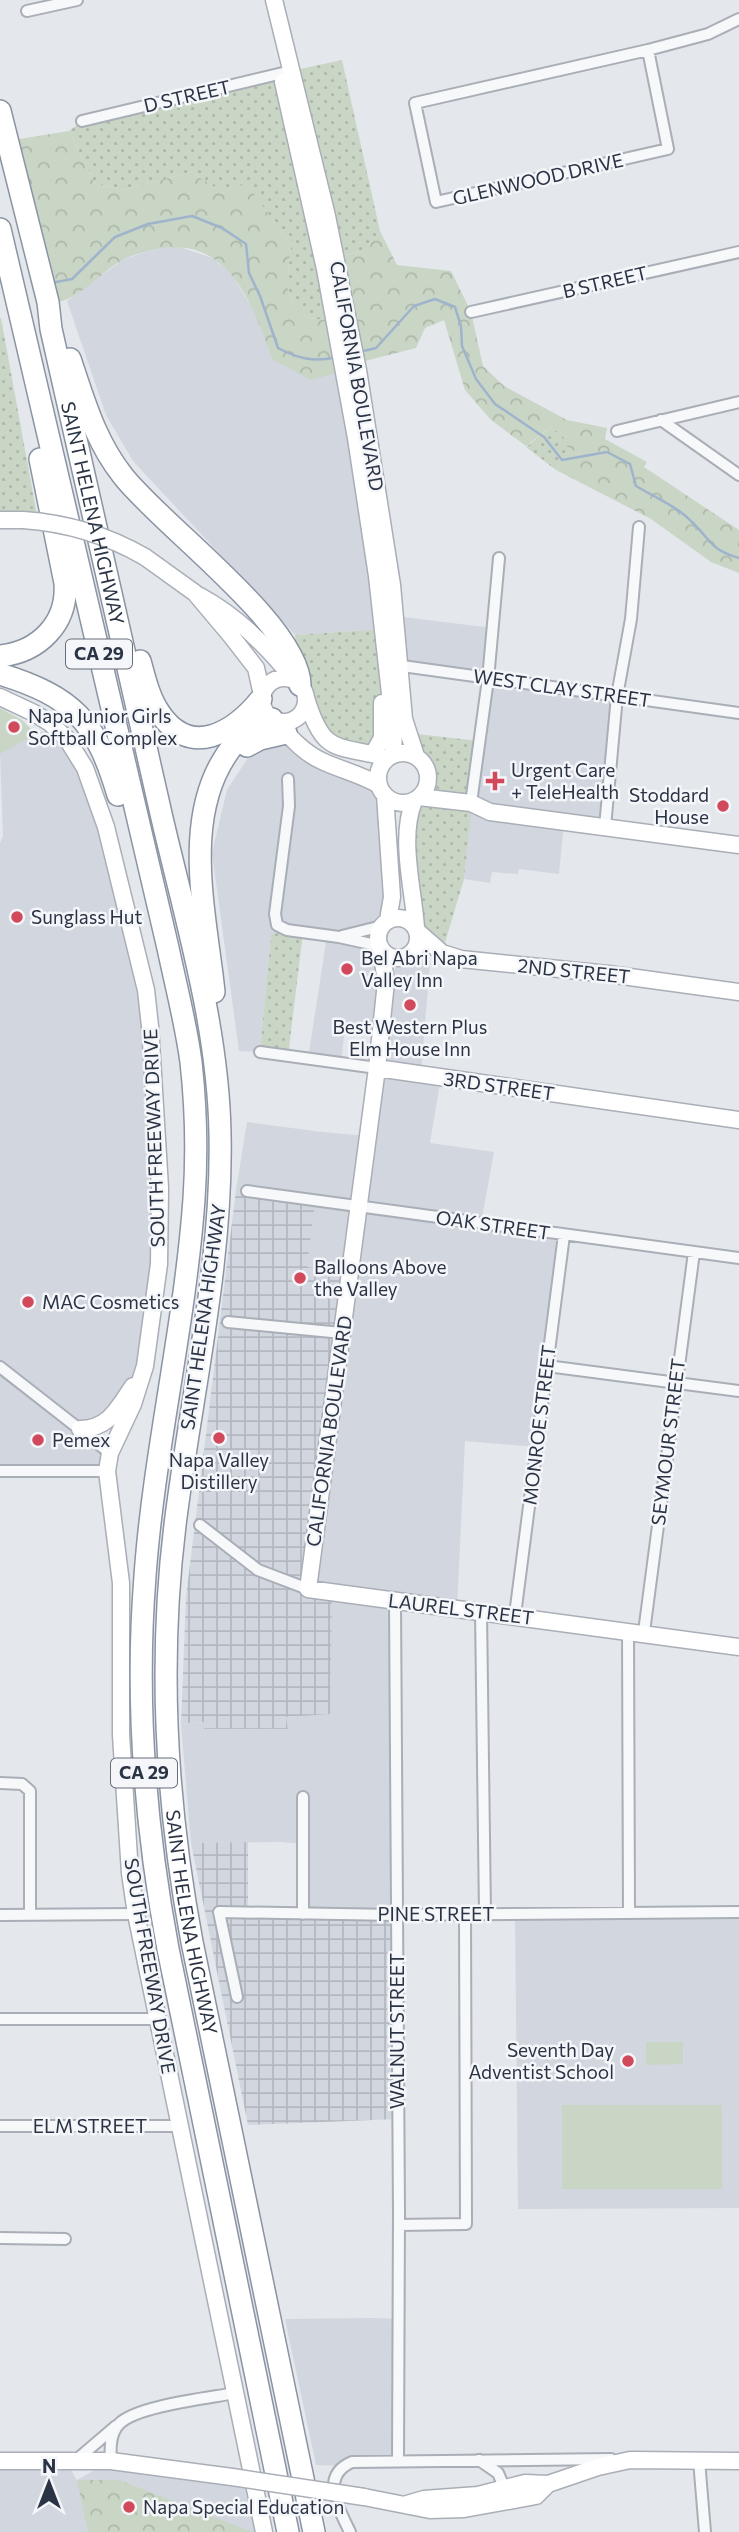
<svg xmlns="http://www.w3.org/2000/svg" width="739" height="2532" font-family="Commissioner,sans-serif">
  <defs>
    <pattern id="industrial-grid" width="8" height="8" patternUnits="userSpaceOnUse" patternTransform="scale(1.75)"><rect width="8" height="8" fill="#d2d6de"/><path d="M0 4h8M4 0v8" fill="none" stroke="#b4b8c0"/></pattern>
    <pattern id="grass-dots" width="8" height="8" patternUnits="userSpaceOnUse" patternTransform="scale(1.75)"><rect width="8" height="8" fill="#c9d6c5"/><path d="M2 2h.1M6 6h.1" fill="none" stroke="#adb8ab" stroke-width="1.8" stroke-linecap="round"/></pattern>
    <pattern id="forest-crowns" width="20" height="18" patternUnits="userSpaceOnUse" patternTransform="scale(1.75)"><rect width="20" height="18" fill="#c9d6c5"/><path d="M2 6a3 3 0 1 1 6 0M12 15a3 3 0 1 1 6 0" fill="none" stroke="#adb8ab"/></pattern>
  </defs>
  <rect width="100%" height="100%" fill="#e4e7ec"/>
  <!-- built -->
  <path fill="#d2d6de" d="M176,246L213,258L231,273L257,316L272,359L344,371L382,629L295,635L133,461L106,415L67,301L121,261L147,251Z
    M395,616L492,628L488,678L617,696L605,827L564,822L559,874L519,869L518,874L492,872L490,883L464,879L471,803L488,679L399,665Z
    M55,728L75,752L139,955L160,1188L149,1345L124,1398L82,1429L110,1453L107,1471H0V843L3,836L0,753L36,734Z
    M286,733L379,785L388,920L341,936L381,948L386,981L404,957L430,962L421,1074L441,1077L430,1143L494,1152L481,1223L564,1235L537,1447L465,1441L457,1608L396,1602V1915L303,1914V1844L282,1842L191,1843L181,1724L205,1722L204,1729L288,1728L286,1717L330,1713L308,1589L307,1267L247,1191L236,1190L247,1122L322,1132L368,1136L380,1031L345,1027L341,1063L308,1059L327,936L271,935L260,1052L239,1051L212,853L227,790L260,739Z
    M739,1912V2208L518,2209L515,1914Z
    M374,2318L399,2319L398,2460L343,2466L316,2465L285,2319Z
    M107,2463L253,2482L264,2532H0V2467H69L77,2480Z"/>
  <!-- industrial -->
  <path fill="url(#industrial-grid)" d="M236,1190L315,1201L307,1267L350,1274L308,1588L332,1592L330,1714L286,1717L288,1729H204V1722L181,1724L186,1597Z
    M248,1842V1912L396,1915L398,2119L248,2125L191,1843Z"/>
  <!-- grass -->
  <path fill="url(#grass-dots)" d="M342,60L380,231L364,251L335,257L291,71Z
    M281,74L335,320C327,319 315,320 307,317C280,304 289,269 291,245L272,219L224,193L191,172L123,190L94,183L69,131L82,121Z
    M0,318H1L38,521L0,520Z
    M549,428L562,433L567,446L585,458L562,460L556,470L526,447Z
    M382,629L387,679L373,754L333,745L298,669L295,635Z
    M408,733L479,741L464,879L442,953L417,930L407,834L428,784C429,770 424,767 416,756C412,751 411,740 408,733Z
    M287,930L303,933L288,1056L260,1052L271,935Z"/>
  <!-- forest -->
  <path fill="url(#forest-crowns)" d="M69,131L94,183L123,190L191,172L224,193L246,183L291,245C289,269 280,304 307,317C315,320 327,319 335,320L344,371L311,380L272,359C253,305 229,235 157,249C145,251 132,255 121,261C98,274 81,299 54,303L7,141Z
    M380,231L397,265L451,271L471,312L483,366L504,386L567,420L607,428L605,439L647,462L644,467L739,530V573L711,562L651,519L556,470L562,460L584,457L566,446L562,433L549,428L526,446L491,420L465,390L444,320L425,328L416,348L357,363L335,257L364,251Z
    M77,2480H119L252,2532H88Z"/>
  <!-- garden -->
  <path fill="#c9d6c5" d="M0,708L22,720L36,734L0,754Z
    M646,2042H683V2064L646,2065Z
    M562,2105H722V2189H562Z"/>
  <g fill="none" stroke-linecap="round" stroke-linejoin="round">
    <!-- stream -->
    <path stroke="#9fb4cc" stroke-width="2.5" d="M51,283L72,279L115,237L148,224L192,216L222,228L246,244L249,273L260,296L278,348C297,358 314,363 336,357
      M359,352L376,348L414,306L435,299L455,307L461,326L462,346L476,379L495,404L544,437L562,460L607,452L630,464L636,486C654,497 678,507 692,522C712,541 709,549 739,558"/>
    <!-- street casing -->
    <g stroke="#a9aeb7" stroke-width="14">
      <path id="street" d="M27,11L77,0
        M648,50L668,149L436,202L415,103Z
        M648,50L708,34L739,19
        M82,121L291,71
        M471,312L739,252
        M661,420L739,475
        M617,431L739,402
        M395,665L739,713
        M288,779L289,806L275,914L277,925L287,930L339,937L380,946
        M471,803L488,679L499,558
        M605,827L617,696L631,619L639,527
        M342,936L382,926
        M260,1052L377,1068
        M247,1191L739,1258
        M228,1322L342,1333
        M547,1366L739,1391
        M0,1367L110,1453
        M0,1471H107
        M200,1525L258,1570L308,1589
        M395,1602L399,2212L398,2460
        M481,1611L485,1914
        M515,1615L564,1235
        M628,1630L629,1913
        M644,1632L694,1252
        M0,1783L22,1784L30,1791V1915
        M303,1914V1797
        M0,1915L136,1914
        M237,1997L219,1912L396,1915L739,1912
        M0,2019H158
        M0,2126H180
        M399,2225L466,2224L465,1914
        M0,2238L65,2239
        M479,2460L498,2473L507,2494
        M699,2460L705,2532
        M75,2461L116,2426
        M111,2461C110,2448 110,2434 119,2424C136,2406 209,2398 235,2393
        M350,2532C339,2509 319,2476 352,2462L611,2459"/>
    </g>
    <!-- secondary casing -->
    <g stroke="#a9aeb7" stroke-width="19">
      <path id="secondary" d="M274,0L327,216L358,370L392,585L404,719L416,756
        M283,82L325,269L356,438L377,576L394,730L393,755
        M0,520H23
        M145,557L195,593L232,637L256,668L262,695
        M200,596C237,616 269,648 295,681
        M262 700a22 22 0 1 1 44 0a22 22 0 1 1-44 0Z
        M0,697L34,713L50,723L67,739L85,768L106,827L146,990L150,1026L160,1188L159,1264L145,1366L133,1404L110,1453L107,1471L121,1583V1735L130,1873L136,1914L264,2532
        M306,698C324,757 337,744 388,758
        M278,724C291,738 304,753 322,761C341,770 360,774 379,785
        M378 778a25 25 0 1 1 50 0a25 25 0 1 1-50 0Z
        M373,754L382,738V703
        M385,795L392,897L388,920
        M419,797L471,803L490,812L739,845
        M414,801C399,837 413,888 416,927
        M378 938a20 20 0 1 1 40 0a20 20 0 1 1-40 0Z
        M417,931L442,953L461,959L608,974L739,992
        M381,948L386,982L377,1068L308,1589L739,1647
        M377,1068L739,1120
        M80,1429C109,1429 118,1408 133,1386
        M0,2461H111L232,2477
        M364,2497L430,2510L464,2509L536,2496L548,2484
        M407,2504L424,2499L478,2495L525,2483L548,2484L598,2467L630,2460L739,2461"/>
    </g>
    <!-- highway casing -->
    <g stroke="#8b94a3" stroke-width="24">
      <g id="highway">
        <path id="s1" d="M0,111L48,302L51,329C88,492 125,655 162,818C186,921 218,1026 220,1133C223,1264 191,1395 175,1525C158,1664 166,1804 192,1942L314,2532"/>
        <path d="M0,229L168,948C176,986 186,1024 191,1062C196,1107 197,1155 194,1199C185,1326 154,1450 145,1576C135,1702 145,1826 168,1949L288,2532"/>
        <path d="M70,359C84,400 95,441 123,476C162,526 299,625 300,685"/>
        <path d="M0,656C39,652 68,623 65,583L40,459"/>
        <path d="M140,661C145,679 149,697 159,712C190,760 234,732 261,699"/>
        <path d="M0,674C74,697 96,721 118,795"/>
        <path d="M247,746L260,739L286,733"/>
        <path d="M214,992C206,913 178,809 236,742C245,732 261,726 272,719"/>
      </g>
    </g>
    <!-- street -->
    <use href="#street" stroke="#f7f8fa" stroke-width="10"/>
    <!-- secondary -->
    <use href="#secondary" stroke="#fff" stroke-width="16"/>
    <!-- highway -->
    <use href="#highway" stroke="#fff" stroke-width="21"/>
    <!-- secondary-bridge casing -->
    <g stroke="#a9aeb7" stroke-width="19" stroke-linecap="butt">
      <path id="secondary-bridge" d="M23,520C67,523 107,535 145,557
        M232,2477L364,2497"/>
    </g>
    <!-- secondary-bridge -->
    <use href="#secondary-bridge" stroke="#fff" stroke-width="16"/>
  </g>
  <!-- markers -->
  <g fill="#d1495b" stroke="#f4f6f9" stroke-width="2.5">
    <circle cx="14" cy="727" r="7"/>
    <path d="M491.5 770.5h7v7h7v7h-7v7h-7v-7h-7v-7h7z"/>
    <circle cx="723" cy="806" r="7"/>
    <circle cx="17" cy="917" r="7"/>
    <circle cx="347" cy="969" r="7"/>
    <circle cx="410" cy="1005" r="7"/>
    <circle cx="300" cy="1278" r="7"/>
    <circle cx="28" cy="1302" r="7"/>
    <circle cx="219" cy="1438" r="7"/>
    <circle cx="38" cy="1440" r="7"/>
    <circle cx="628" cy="2061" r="7"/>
    <circle cx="129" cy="2507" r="7"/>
  </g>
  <g text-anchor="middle" stroke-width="5" stroke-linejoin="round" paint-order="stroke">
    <!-- shield labels -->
    <g fill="#f4f6f9" stroke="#676e7b" stroke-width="2">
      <rect x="66" y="639.5" width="66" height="29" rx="5"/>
      <rect x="111" y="1758.5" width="66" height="29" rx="5"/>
    </g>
    <g font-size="18" font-weight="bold" fill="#2b3445">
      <text x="99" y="660">CA 29</text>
      <text x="144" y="1779">CA 29</text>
    </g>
    <!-- street labels -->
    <g font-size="19" fill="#2b3445" stroke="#f4f6f9">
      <text transform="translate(187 96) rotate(-13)" y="7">D STREET</text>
      <text transform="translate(538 179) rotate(-13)" y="7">GLENWOOD DRIVE</text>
      <text transform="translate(605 282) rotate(-13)" y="7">B STREET</text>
      <text transform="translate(357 376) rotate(80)" y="7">CALIFORNIA BOULEVARD</text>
      <text dy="7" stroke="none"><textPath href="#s1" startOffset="413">SAINT HELENA HIGHWAY</textPath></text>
      <text transform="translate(562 688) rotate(8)" y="7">WEST CLAY STREET</text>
      <text transform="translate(574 971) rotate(6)" y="7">2ND STREET</text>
      <text transform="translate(499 1086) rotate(8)" y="7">3RD STREET</text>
      <text transform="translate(154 1138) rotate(-92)" y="7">SOUTH FREEWAY DRIVE</text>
      <text transform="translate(493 1225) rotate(8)" y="7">OAK STREET</text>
      <text transform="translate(203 1317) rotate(-82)" y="7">SAINT HELENA HIGHWAY</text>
      <text transform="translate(539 1425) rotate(-83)" y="7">MONROE STREET</text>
      <text transform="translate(329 1431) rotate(-82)" y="7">CALIFORNIA BOULEVARD</text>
      <text transform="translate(668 1442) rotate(-83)" y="7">SEYMOUR STREET</text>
      <text transform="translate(461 1609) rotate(7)" y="7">LAUREL STREET</text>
      <text x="436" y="1921">PINE STREET</text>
      <text dy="7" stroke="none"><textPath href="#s1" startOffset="1841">SAINT HELENA HIGHWAY</textPath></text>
      <text transform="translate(150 1966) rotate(80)" y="7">SOUTH FREEWAY DRIVE</text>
      <text transform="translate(397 2031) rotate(-90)" y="7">WALNUT STREET</text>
      <text x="90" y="2133">ELM STREET</text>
    </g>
    <!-- poi labels -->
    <g font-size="19" fill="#2b3445" stroke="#f4f6f9" text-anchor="start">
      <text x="28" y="723">Napa Junior Girls<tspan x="28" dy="22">Softball Complex</tspan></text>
      <text x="511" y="777">Urgent Care<tspan x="511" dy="22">+ TeleHealth</tspan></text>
      <text x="709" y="802" text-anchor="end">Stoddard<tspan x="709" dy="22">House</tspan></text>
      <text x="31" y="924">Sunglass Hut</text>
      <text x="361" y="965">Bel Abri Napa<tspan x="361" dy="22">Valley Inn</tspan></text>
      <text x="410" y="1034" text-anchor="middle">Best Western Plus<tspan x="410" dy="22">Elm House Inn</tspan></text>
      <text x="314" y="1274">Balloons Above<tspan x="314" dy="22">the Valley</tspan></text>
      <text x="42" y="1309">MAC Cosmetics</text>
      <text x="52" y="1447">Pemex</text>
      <text x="219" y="1467" text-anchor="middle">Napa Valley<tspan x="219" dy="22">Distillery</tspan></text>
      <text x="614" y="2057" text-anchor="end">Seventh Day<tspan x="614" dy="22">Adventist School</tspan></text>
      <text x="143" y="2514">Napa Special Education</text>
    </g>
  </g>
  <!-- north arrow -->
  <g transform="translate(49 2483)" stroke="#f4f6f9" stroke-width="5" paint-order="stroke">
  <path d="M0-5L12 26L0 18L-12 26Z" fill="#2b3445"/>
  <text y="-10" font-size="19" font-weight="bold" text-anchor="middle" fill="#2b3445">N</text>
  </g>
</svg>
